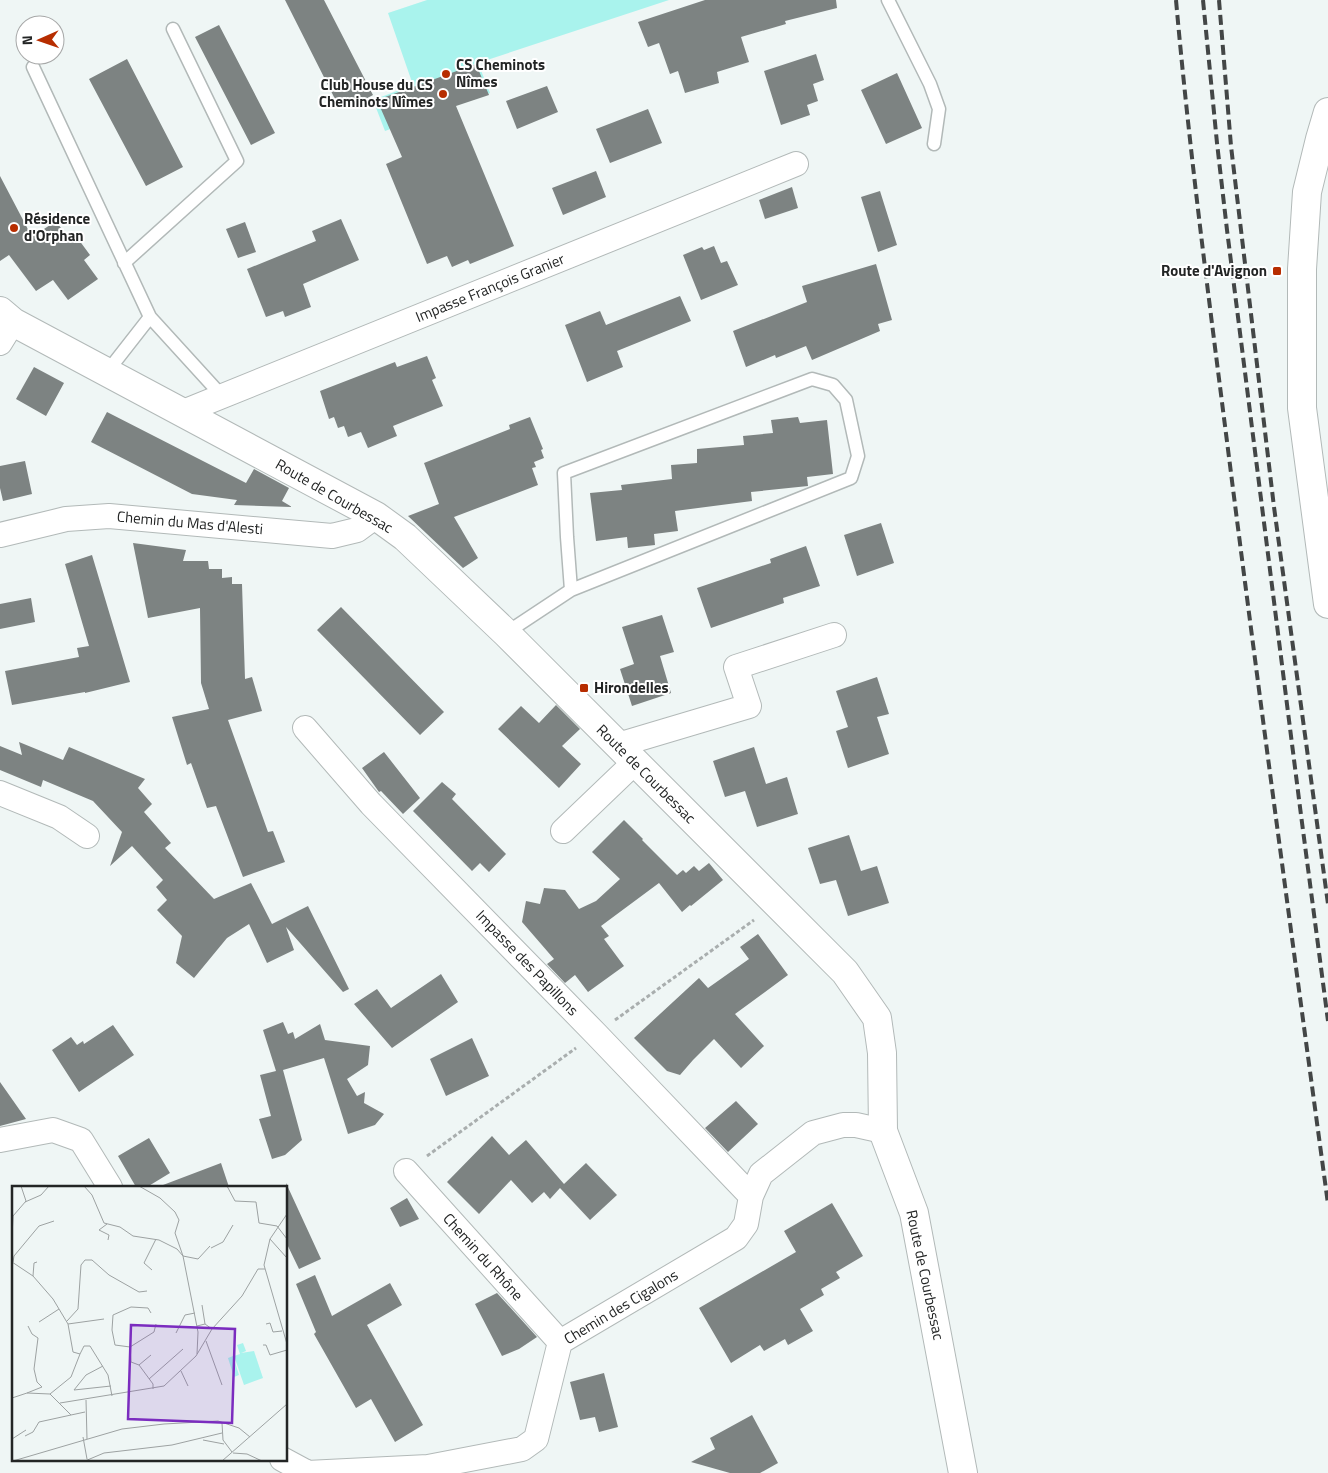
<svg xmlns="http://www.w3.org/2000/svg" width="1328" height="1473" font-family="'Titillium Web',sans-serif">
  <rect width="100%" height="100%" fill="#eff6f5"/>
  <!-- green -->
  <path fill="#a9f3ed" d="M427,0H669L478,63L490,93L385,131L373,100L413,85L388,13Z"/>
  <!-- building -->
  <path fill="#7d8382" d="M285,0H324L373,95L347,109L340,97L335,99Z
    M705,0H836L837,8L785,21L786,24L741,37L749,62L717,72L719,83L685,93L678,71L670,74L659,43L648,47L638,22Z
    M219,25L275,133L251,145L195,37Z
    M816,54L824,80L813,84L818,101L807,105L810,115L781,125L764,71Z
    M127,59L183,167L146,186L89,79Z
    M476,64L489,95L456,106L514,246L470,264L468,260L452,267L447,256L427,264L386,164L402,157L377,100Z
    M897,73L922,128L886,144L861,90Z
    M547,86L558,112L517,129L506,101Z
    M648,109L662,143L610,163L596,129Z
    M596,171L606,197L563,215L552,188Z
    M0,176L32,237L56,221L70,241L76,236L90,255L84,260L98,279L68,300L53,280L36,291L9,255L0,261Z
    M792,187L798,208L765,219L759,200Z
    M880,191L897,245L878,252L861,197Z
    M341,219L359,260L303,284L311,307L285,317L283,311L266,317L247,269L316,241L312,231Z
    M245,222L256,252L238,258L226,229Z
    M714,246L721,263L727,261L738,285L701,300L683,255L702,247L704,250Z
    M876,264L892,320L878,324L880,331L812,360L806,346L776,358L775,355L746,367L733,331L807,302L802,286Z
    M680,296L691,321L617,351L623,367L587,382L565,325L600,311L606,325Z
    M427,356L436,378L432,380L443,406L393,426L397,436L368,448L361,432L348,437L344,426L338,428L334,417L329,419L320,391L395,362L397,367Z
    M34,367L64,383L46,416L16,399Z
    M107,412L246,483L254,469L289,488L282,501L292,507L234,505L237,500L192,494L130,462L91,442Z
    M530,417L543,449L541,450L544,458L534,462L536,467L532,468L538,485L454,517L478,558L463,568L408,516L439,504L424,463L510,429L509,425Z
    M798,417L800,423L827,420L833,474L807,477L808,486L751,492L752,501L675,511L678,531L654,534L655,545L628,548L627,537L596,541L590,493L622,490L621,485L672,479L671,465L697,463V449L744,445L743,436L773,433L771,420Z
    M25,461L32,494L3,501L0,488V466Z
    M881,523L894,563L857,576L844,535Z
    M133,543L186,550L183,561H208L209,569H222V578L232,577V584H242L245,679L252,677L262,711L228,720L268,832L273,831L285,862L243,877L216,806L207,808L191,763L187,765L172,717L209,709L201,683L200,608L148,618Z
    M806,546L820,586L783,598L784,603L711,628L697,588L771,563L770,559Z
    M92,555L130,682L85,693V692L12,705L5,671L79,657L77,648L89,646L65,564Z
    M31,598L35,622L0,629V604Z
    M341,607L444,712L420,735L317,630Z
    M662,615L674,652L660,656L671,693L632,706L620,669L634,664L622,627Z
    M877,677L889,714L877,717L889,754L848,768L836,731L848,727L836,691Z
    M556,705L580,729L562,746L581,764L559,788L498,729L521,706L539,723Z
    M19,742L63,760L69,747L145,779L138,788L152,804L144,812L171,843L165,848L214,899L251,883L272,924L308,906L349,989L343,992L286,927L294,950L267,963L249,924L227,938L194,978L176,963L182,936L157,910L167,900L156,887L163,880L132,846L110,866L122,832L93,801L43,780L41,787L0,770V746L22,755Z
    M754,747L766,784L787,777L798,814L757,827L745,791L725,797L713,761Z
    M384,752L420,798L403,814L381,791L379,792L362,768Z
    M442,782L456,794L452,799L506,854L489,872L480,863L472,871L413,811Z
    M624,820L643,839L642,840L677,875L683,870L686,873L694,866L699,871L709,863L723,880L691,906L690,905L682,912L659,883L601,926L609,936L604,939L624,966L588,992L575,975L565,983L547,964L554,959L522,922L526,901L540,904L544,888L565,890L579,909L596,901L620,879L592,852Z
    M849,835L861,871L877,866L889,903L848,916L836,880L820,884L808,848Z
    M758,934L788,975L735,1014L764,1046L741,1068L714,1039L693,1060L680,1075L667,1071L634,1038L699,978L708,988L749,959L740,947Z
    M441,974L458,1002L392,1048L354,1004L377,989L391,1008Z
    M283,1022L288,1034L293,1032L295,1039L320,1024L325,1040L370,1046L368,1065L347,1079L357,1096L365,1092L364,1103L384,1114L375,1125L348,1134L324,1058L283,1070L302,1140L285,1155L272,1159L259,1119L271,1116L260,1075L276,1071L263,1030Z
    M113,1025L134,1055L79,1092L52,1050L71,1037L77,1045L83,1041L84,1044Z
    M472,1038L489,1076L446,1096L430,1059Z
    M0,1082L26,1119L0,1126Z
    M736,1101L758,1124L728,1152L705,1128Z
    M492,1136L509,1155L526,1140L564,1184L586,1163L617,1195L590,1220L560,1188L550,1199L544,1192L532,1203L511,1180L479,1214L447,1182Z
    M149,1138L170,1173L147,1187H136L118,1156Z
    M221,1163L229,1187H163V1185Z
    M286,1183L321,1259L299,1269L286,1242Z
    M407,1198L419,1219L400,1227L390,1208Z
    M832,1203L863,1256L836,1272L840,1278L821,1289L824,1295L800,1309L813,1331L788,1345L785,1339L764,1351L760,1345L731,1363L699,1308L796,1252L784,1231Z
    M315,1275L332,1316L390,1283L402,1305L367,1325L423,1425L395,1442L371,1399L356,1408L314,1334L316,1332L296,1284Z
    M497,1293L537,1337L519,1349L502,1356L475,1304Z
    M604,1373L618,1427L599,1432L595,1417L580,1420L570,1382Z
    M752,1415L778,1463L760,1473H730L691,1462L715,1449L710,1438Z"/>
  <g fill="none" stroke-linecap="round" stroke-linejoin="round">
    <!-- lane casing -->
    <g stroke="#b2b9b8" stroke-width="15">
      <path id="lane" d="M888,0L930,84L939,109L934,144
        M33,67L150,317
        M124,263L237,161L173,29
        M107,372L150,317L222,396
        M506,633L571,590L567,537L564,473L812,379L833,385L846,400L858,456L851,478L571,590"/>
    </g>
    <!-- street casing -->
    <g stroke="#b2b9b8" stroke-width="26">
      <path id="street" d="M0,343L13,322
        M183,412L796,164
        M0,535L66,519L109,516L332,536L357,530L376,516
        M305,728L371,804L596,1034L751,1196
        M618,745L749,706L736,667L834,635
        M0,793L59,817L87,836
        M563,831L635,762
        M0,1140L53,1130L81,1140L110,1187
        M406,1171L560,1342
        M282,1459L308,1473
        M307,1473L428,1467L522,1449L536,1439L560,1342L736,1238L746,1224L751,1196L761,1174L813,1133L843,1125H856L883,1131"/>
    </g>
    <!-- secondary casing -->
    <g stroke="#b2b9b8" stroke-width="30">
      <path id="secondary" d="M1328,112L1320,139L1307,192L1302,269V408L1328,604
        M0,311L13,322L376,516L405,537L506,633L845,972L877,1018L882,1053L883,1131L914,1213L963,1473"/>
    </g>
    <!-- path -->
    <path stroke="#a9aeae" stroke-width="3" stroke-dasharray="4 2.5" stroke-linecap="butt" d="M615,1020L754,920
      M427,1156L576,1048"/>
    <!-- lane -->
    <use href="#lane" stroke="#fff" stroke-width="12"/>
    <!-- street -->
    <use href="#street" stroke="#fff" stroke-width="24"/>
    <!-- secondary -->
    <use href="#secondary" stroke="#fff" stroke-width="28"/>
    <!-- rail -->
    <path stroke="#434646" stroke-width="4" stroke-dasharray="10 5" stroke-linecap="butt" d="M1176,0C1190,158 1211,315 1231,473C1262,717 1295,961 1328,1204
      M1203,0L1217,143L1227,230L1301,815L1328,1021
      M1219,0L1231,146L1274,507L1328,904"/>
  </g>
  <!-- markers -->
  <g fill="#b72d00" stroke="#fff" stroke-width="2">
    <circle cx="446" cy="74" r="5"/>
    <circle cx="443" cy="94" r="5"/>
    <circle cx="14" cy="228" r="5"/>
    <rect x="1272" y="266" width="10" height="10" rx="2.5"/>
    <rect x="579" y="683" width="10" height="10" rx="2.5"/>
  </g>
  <g text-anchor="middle" stroke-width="4" stroke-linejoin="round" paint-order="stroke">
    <!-- poi labels -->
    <g font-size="15" font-weight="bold" fill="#232525" stroke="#fff" text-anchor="start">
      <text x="456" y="70">CS Cheminots<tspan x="456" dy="17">Nîmes</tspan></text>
      <text x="433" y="90" text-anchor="end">Club House du CS<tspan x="433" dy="17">Cheminots Nîmes</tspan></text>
      <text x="24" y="224">Résidence<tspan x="24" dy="17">d'Orphan</tspan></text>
      <text x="1267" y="276" text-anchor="end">Route d'Avignon</text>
      <text x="594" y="693">Hirondelles</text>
    </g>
    <!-- street labels -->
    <g font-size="15" fill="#232525" stroke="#fff">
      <text transform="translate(490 288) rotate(-22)" y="5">Impasse François Granier</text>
      <text transform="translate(334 496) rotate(30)" y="5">Route de Courbessac</text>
      <text transform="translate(190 523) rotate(5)" y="5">Chemin du Mas d'Alesti</text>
      <text transform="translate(646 774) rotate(45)" y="5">Route de Courbessac</text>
      <text transform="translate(527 963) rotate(46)" y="5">Impasse des Papillons</text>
      <text transform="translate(483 1257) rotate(48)" y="5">Chemin du Rhône</text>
      <text transform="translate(925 1275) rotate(78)" y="5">Route de Courbessac</text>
      <text transform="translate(621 1307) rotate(-31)" y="5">Chemin des Cigalons</text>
    </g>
  </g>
  <!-- overview -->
  <g transform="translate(12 1186)">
    <rect width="275" height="275" fill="#eff6f5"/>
    <path d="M231,157L234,165L229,167L242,165L251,192L232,199L222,170L228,168L225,159ZM215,169L216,172L221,170L227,189L222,191Z" fill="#a9f3ed"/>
    <path fill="none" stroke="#9da2a2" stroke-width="1" d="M72,0L80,9L92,37L108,41L121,50L147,54L165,63L171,70L186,146L185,168M127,0L148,12L163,26L167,34L163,47L171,70L186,73L198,60M215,0L223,15L244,16L247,37L265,40M13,16L29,9L37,0M275,28L258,53L252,79L275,158M95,38L87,44L97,49L96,54M265,40L275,53M0,52L1,30L14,15L9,0M258,53L275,72M199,62L211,56L221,39M0,76L21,90L41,113L56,138L61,166L68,168L59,191L38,208M1,76L2,70L27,40L42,35M140,84L132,77L144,53M21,90L22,77L25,76M190,119L193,138M139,127L136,122L119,121L101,129L100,144L103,159L118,161L119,176L127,179L141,198V203M55,135L66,123L69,79L73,74H80L97,89L127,106L135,105M27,136L47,123M56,138L92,133M254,138L258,137L261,146L270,145M185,140L193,138L200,143M164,147L173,129L183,127M194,155L210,199M251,159H254L258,169L275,164M118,161L142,146L144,138M68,168L72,160H78L96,189L100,210M127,179L139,169M91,180L74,189L62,204L99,200M169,185L176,200M137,193L171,163M15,207L30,201L25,196L22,183L26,152L20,148L16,140M38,208L59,229L73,226M0,212L15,207L38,208M74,214L75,253M48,217L152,200L184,170L200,143L230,110L246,83H253M210,237L211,254L220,266M13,250L21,246L27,236L59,229M71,251L75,273M0,253L14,244M191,254L212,258M221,267L235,268L250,275M1,275L110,243L152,238L206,235L227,242L238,251M73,275L92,267L160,259L210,247M210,275L275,218"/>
    <path fill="#7b2cbf" fill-opacity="0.15" stroke="#7b2cbf" stroke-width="2.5" d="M119,139L223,143L220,237L116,233Z"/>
    <rect width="275" height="275" fill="none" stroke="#232525" stroke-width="2.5"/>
  </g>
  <!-- north arrow -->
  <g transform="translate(40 40) rotate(268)"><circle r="24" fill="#ffffff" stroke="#a7a8a8"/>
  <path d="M0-4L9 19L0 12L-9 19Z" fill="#b72d00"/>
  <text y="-8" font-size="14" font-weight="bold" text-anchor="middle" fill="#232525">N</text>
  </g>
</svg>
